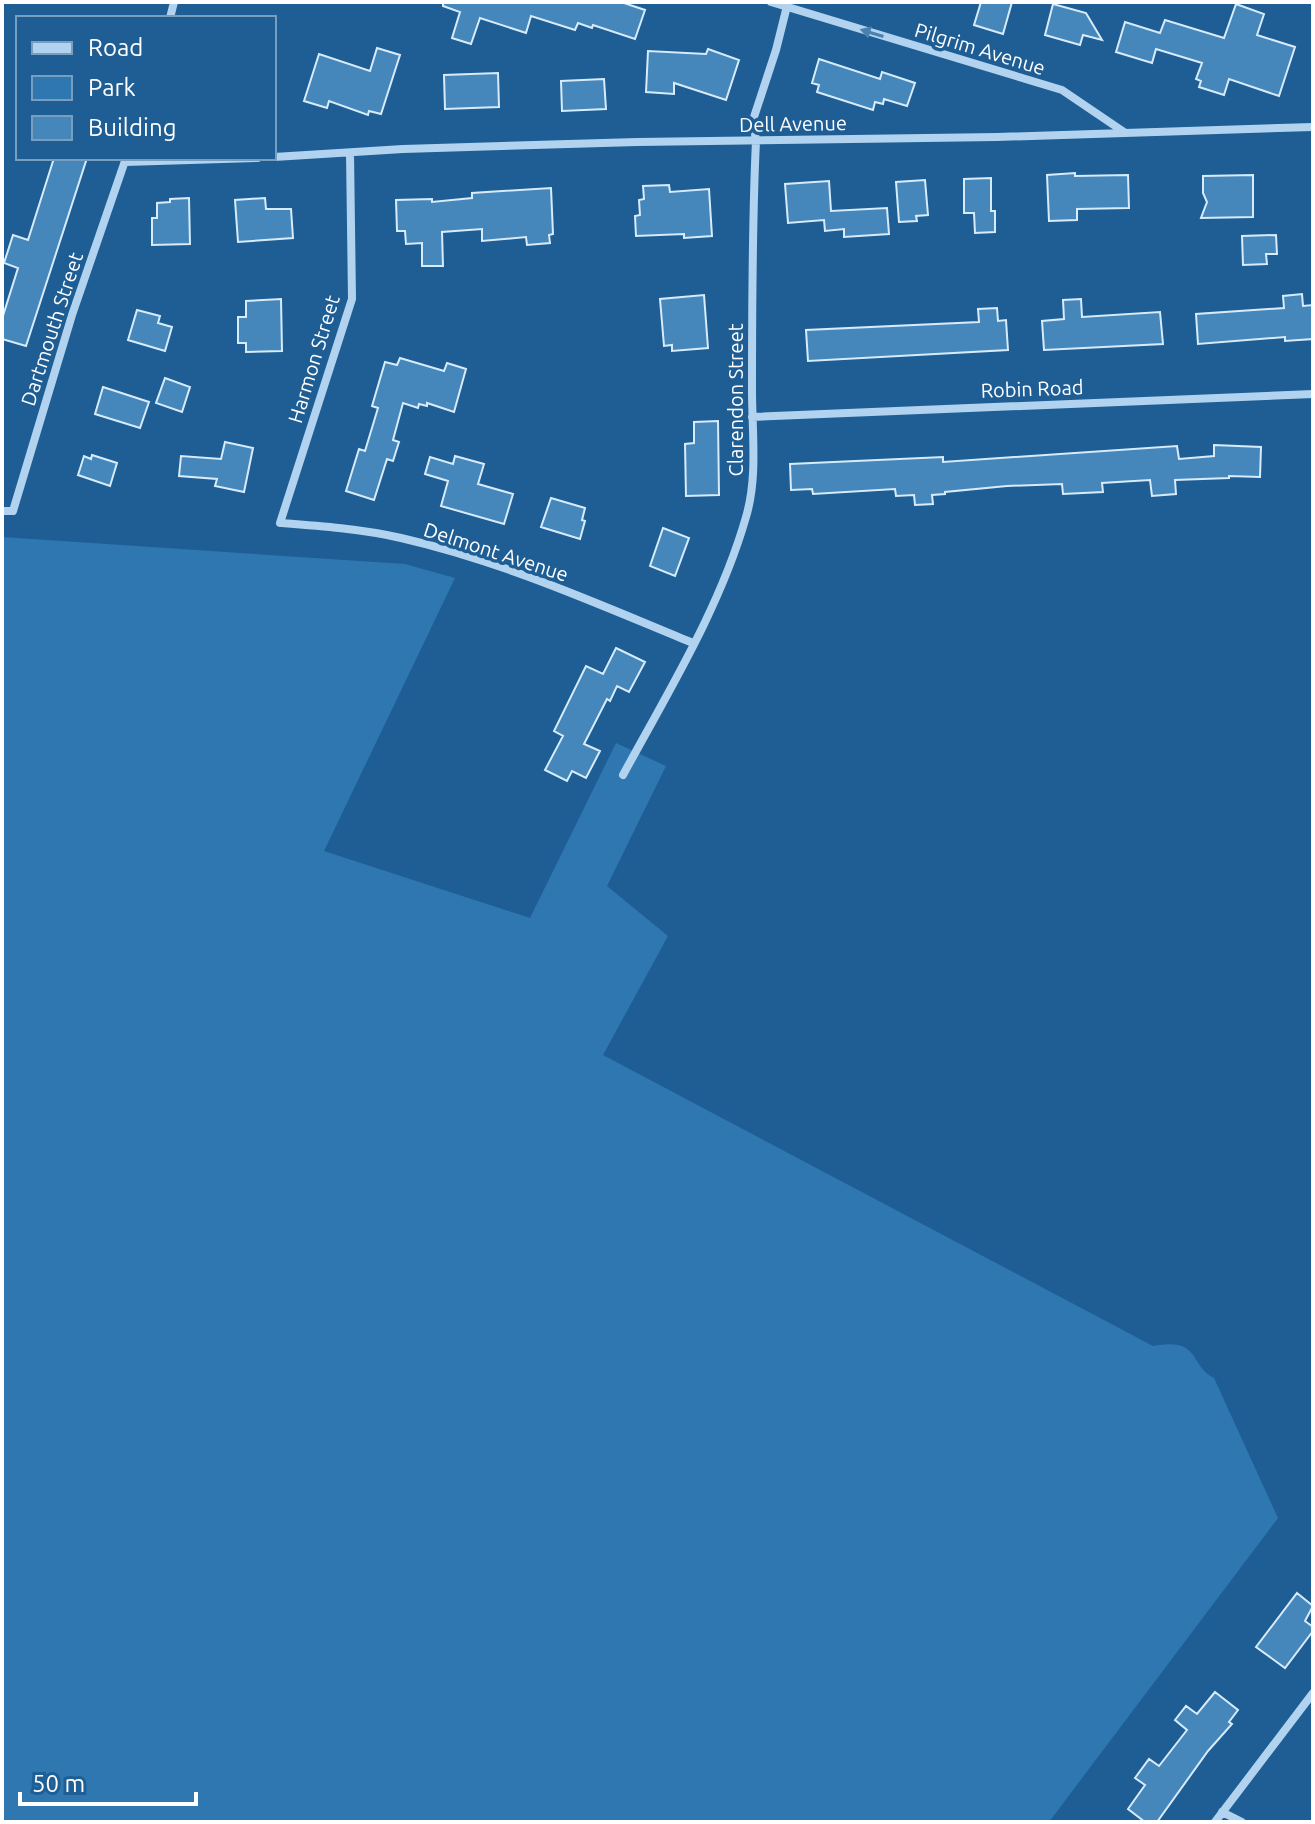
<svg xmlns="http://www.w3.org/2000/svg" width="1315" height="1824" font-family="Ubuntu,sans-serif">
  <rect width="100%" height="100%" fill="#1e5e94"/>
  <!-- green -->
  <path fill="#2e77b0" d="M2,537L405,564L455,578L324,851L530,918L616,743L666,766L607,886L668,936L603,1055L1153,1346C1201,1337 1188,1364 1214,1378L1278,1518L1049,1822H2Z"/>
  <!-- building -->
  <path fill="#4687bb" stroke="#d7ebfa" stroke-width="2" d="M443,2H621L645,10L635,39L593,25L592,28L578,23L575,30L531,16L526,33L480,18L471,44L452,38L460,12L443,6Z
    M981,2H1012L1003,34L974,25Z
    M1053,4L1086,13L1102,40L1083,35L1080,45L1045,35Z
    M1236,4L1264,14L1257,35L1295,47L1279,96L1229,79L1224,95L1199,87L1201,81L1196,79L1202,63L1156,49L1152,63L1116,52L1125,22L1160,33L1165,20L1224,38Z
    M377,48L400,55L381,114L369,111L368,115L329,101L327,108L304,101L319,54L370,71Z
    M708,49L739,60L726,100L674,83V94L646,92L648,51L706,54Z
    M819,59L880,79L882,72L915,83L907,106L884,99L883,104L875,102L873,110L817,92L819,85L812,83Z
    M498,73L499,107L445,109L444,75Z
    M604,79L606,109L562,111L561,81Z
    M54,158H87L26,346L2,339V319L18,268L4,263L13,235L28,240Z
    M1075,173V176L1128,175L1129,208L1077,209V220L1049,221L1047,175Z
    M1253,175V217L1201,218L1207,202L1203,193V176Z
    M991,178V211H995V232L975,233L974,213H964V179Z
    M925,180L928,215L916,216L917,221L899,222L896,182Z
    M829,181L831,211L887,208L889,234L844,237V229L825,231L824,220L788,223L785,184Z
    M669,185L670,192L709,189L712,236L684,238V234L636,236L635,216L640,215L639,200L644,199L643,186Z
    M551,188L553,234L549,235L550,243L527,245L526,237L482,241V229L442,232L443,266H422V243L406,244L405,231H397L396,200L432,199V202L472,198V193Z
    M189,198L190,244L152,245V218H157V203L170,202V199Z
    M265,198L266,209H291L293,238L238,242L235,200Z
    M1276,235L1277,254H1266L1267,264L1243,265L1242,236Z
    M1302,294L1303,306L1313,305V339L1285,341V337L1198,344L1196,314L1284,308L1283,296Z
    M704,295L708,348L672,351V345L664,346L660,299Z
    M281,299L282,351L246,352V343H238V317H246V301Z
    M1081,299L1082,317L1160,312L1163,344L1044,350L1042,321L1064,319L1063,300Z
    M997,308L998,321L1006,320L1008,350L808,361L806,330L979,322L978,309Z
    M137,310L160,316L158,323L172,327L165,351L128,340Z
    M400,358L444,371L447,363L466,369L454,412L427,403V406L419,404L418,408L403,403L393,440L399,442L393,461L387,459L374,500L346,491L359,449L365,451L378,408L372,406L385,362L397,365Z
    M165,378L190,387L182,412L156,403Z
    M103,387L149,402L140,428L95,414Z
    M718,421L719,495L686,496L685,444L694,443V422Z
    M225,442L253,448L244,492L215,486L217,479L179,476L181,456L221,459Z
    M1214,445L1261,447L1260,477L1229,476V478L1175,480L1176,494L1152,496L1150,480L1102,483L1103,492L1063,494L1062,484L1007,486L945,492V494L932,495L933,504L915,505L914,495L896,496L895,489L813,494L812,489L791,490L790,464L943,457V462L1177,446L1179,459L1214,456Z
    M92,455L117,463L110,486L78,475L84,456L91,459Z
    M455,456L484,464L478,484L513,494L504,524L441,506L448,481L425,474L430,457L453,464Z
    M551,498L585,508L582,520L585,521L580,539L541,527Z
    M663,528L689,538L675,576L650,566Z
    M616,648L645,662L629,692L617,686L610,701L607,699L584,744L600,751L586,778L572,771L567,781L545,770L563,736L554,731L586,666L603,674Z
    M1297,1593L1313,1606L1305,1621L1313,1627V1631L1285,1668L1256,1647Z
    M1215,1692L1238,1710L1229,1722L1232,1724L1208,1751L1157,1822H1145L1128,1809L1145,1785L1135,1778L1149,1759L1159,1766L1187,1730L1175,1720L1186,1706L1197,1714Z"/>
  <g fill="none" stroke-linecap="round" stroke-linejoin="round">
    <!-- street -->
    <path stroke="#b1d3ef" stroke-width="8" d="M771,2L1062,90L1124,132
      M170,18L174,2
      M350,153L352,299L280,523C320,526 361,529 401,538C502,561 598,604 693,643
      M274,157L403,149L637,142L997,137L1313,127
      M125,162L258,158
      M752,417L1313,394
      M2,511H13L72,315L126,158
      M623,775C668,692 720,608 746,517C758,477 752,432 752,390C752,307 752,224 756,141L753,120L776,50L788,2
      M1222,1812L1242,1822
      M1215,1822L1313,1693"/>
  </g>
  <!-- one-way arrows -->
  <defs><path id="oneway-solid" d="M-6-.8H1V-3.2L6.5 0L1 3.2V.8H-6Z" transform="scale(2)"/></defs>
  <use fill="#4a81af" href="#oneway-solid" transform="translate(872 33) rotate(-163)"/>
  <g text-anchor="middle" stroke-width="7" stroke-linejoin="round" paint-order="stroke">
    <!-- street labels -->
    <g font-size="20" fill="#fff" stroke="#1e5e94">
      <text transform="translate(980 49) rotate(17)" y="7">Pilgrim Avenue</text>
      <text transform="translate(793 124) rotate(-1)" y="7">Dell Avenue</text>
      <text transform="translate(52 329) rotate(-72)" y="7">Dartmouth Street</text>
      <text transform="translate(314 359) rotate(-73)" y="7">Harmon Street</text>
      <text transform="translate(1032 389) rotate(-2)" y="7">Robin Road</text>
      <text transform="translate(736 400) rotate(-90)" y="7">Clarendon Street</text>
      <text transform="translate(496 552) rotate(18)" y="7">Delmont Avenue</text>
    </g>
  </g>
  <!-- border -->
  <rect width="1315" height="1824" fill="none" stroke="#ffffff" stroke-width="8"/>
  <!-- legend -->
  <rect x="16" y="16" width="260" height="144" fill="#1e5e94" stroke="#789ebf" stroke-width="2"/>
  <rect x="32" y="42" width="40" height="12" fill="#b1d3ef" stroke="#789ebf" stroke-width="2"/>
  <text x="88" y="56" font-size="24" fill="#ffffff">Road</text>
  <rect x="32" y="76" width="40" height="24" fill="#2e77b0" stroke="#789ebf" stroke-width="2"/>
  <text x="88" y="96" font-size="24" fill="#ffffff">Park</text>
  <rect x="32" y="116" width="40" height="24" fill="#4687bb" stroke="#789ebf" stroke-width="2"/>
  <text x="88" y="136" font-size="24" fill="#ffffff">Building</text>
  <!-- scale -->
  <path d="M20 1792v12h176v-12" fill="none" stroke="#ffffff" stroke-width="4"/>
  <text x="32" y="1792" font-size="24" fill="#ffffff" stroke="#1e5e94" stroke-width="6" paint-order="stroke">50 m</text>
</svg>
